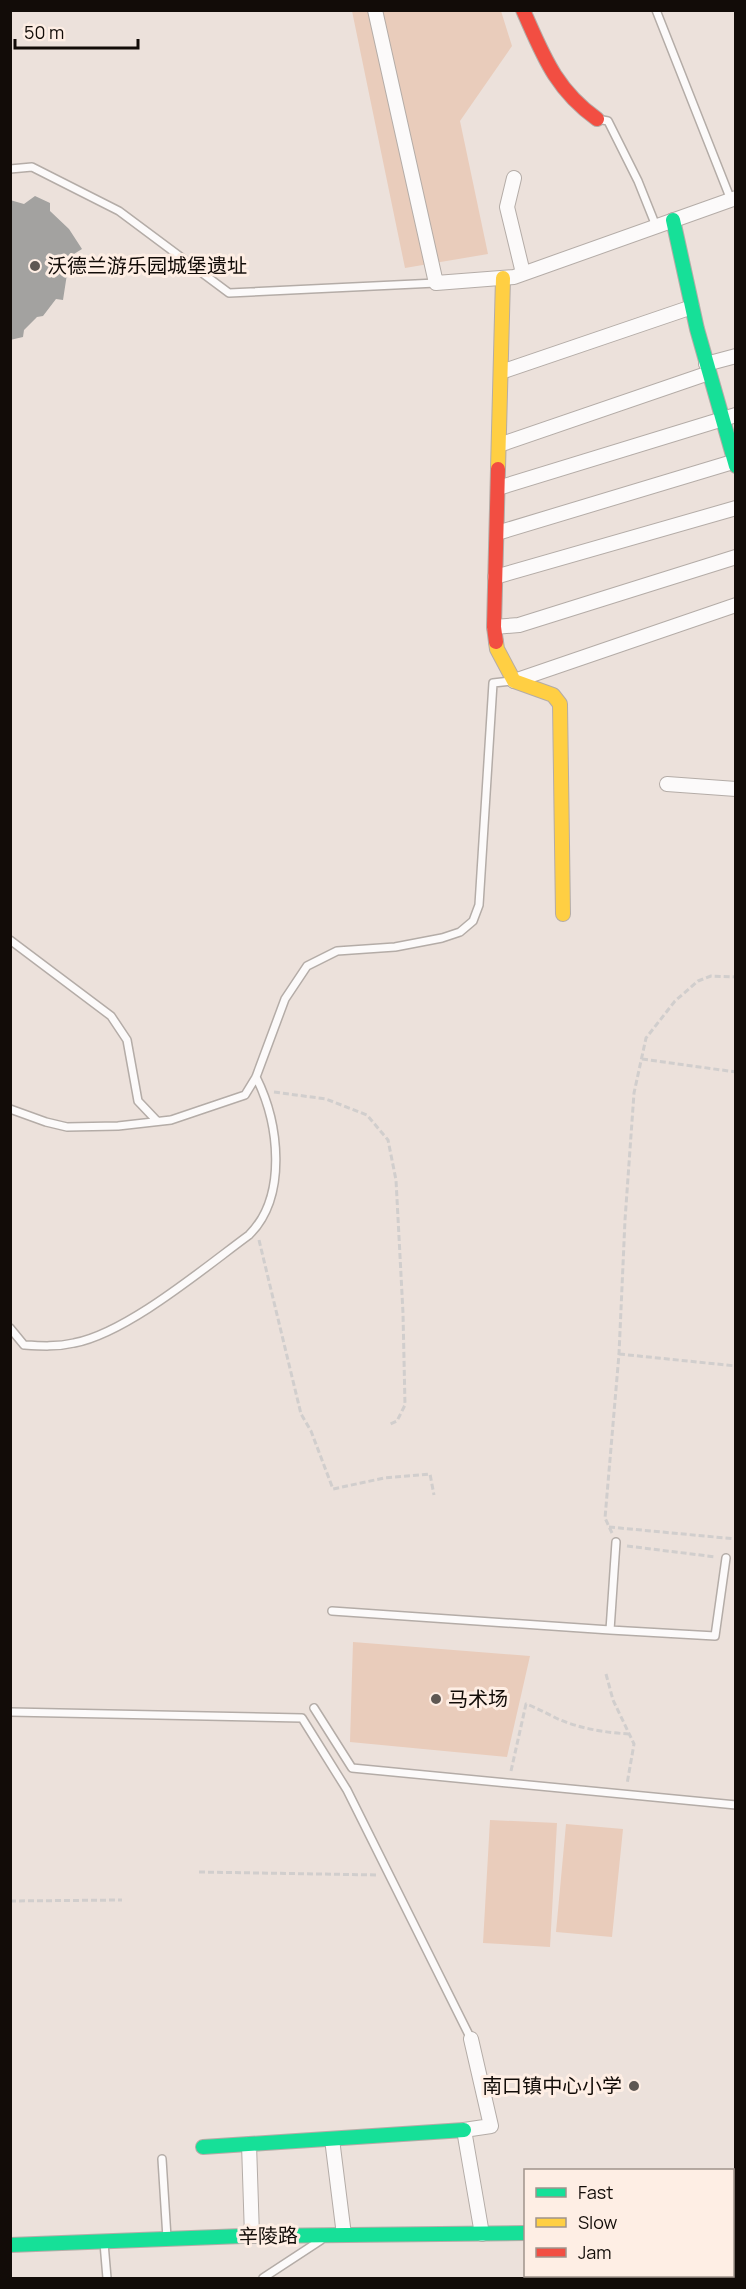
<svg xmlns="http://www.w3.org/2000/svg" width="746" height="2289" font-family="Manrope,'Noto Sans SC',sans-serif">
  <rect width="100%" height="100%" fill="#ece1db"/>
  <!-- green -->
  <path fill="#e9ccbb" d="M352,11H501L512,46L460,121L488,254L405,268Z
    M353,1642L530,1656L507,1757L350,1742Z
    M490,1820L557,1823L550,1947L483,1943Z
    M566,1824L623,1829L612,1937L556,1932Z"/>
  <!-- building -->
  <path fill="#a3a2a0" d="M35,196L50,203V211L69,229L82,249L61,262L67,274L63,300L56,299L43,316L37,317L24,330L23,337L10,340V200L24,204Z"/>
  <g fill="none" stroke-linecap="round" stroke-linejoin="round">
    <!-- lane casing -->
    <g stroke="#b4aca7" stroke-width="10">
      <path id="lane" d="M656,10L731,200
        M597,119L608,121L638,181L656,226
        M10,169L32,167L119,211L229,293L436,283
        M10,940L111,1016L127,1040L138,1101L157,1121
        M10,1109L46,1122L67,1127L118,1126L171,1120L245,1095L256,1077L285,999L307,966L337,951L395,947L442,938L460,932L473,921L479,905L493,683L511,681
        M10,1328L24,1345C41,1346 57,1347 74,1343C127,1333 204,1268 249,1235C288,1196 279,1123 256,1077
        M332,1611L610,1630L616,1542
        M610,1630L715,1636L726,1558
        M314,1708L352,1768L736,1805
        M10,1712L302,1718L347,1790L471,2039
        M162,2159L167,2238
        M104,2243L107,2278
        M263,2278L321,2240"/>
    </g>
    <!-- street casing -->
    <g stroke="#b4aca7" stroke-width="16">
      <path id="street" d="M375,10L436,283L514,277L736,198
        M514,178L507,207L523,273
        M706,364L736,356
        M501,372L692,307
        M499,445L709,373
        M498,488L736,415
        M497,533L736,461
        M495,577L736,508
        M494,627L519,625L736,557
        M514,681L736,605
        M667,784L736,789
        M471,2039L491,2126L464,2130L482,2234
        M332,2139L344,2235
        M249,2144L252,2236
        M707,2276V2278"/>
    </g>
    <!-- fast casing -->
    <g stroke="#b4aca7" stroke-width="16">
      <path id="fast" d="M673,220L697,329L736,466
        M203,2147L464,2130
        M732,2230H736
        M10,2245L243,2236L526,2233"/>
    </g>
    <!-- slow casing -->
    <g stroke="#b4aca7" stroke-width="16">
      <path id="slow" d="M498,469L503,278
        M496,642L497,649L514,681L553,695L560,704L563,914"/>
    </g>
    <!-- jam casing -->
    <g stroke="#b4aca7" stroke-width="16">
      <path id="jam" d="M523,10C543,55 555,89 597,119
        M496,642L494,627L498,469"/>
    </g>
    <!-- path -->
    <path stroke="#d1cecd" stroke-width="3" stroke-dasharray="6 3" stroke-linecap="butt" d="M642,1059L736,1072
      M274,1092L326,1099L367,1115L388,1140L396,1180L403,1313L405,1405L397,1421L388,1425
      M259,1240L301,1414L311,1431L333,1489L384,1478L430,1474L434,1495
      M619,1354L736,1366
      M609,1527L736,1539
      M612,1533L605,1518L619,1354L625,1220L634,1093L646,1038L675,1001L698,981L711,976L736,977
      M627,1546L716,1557
      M606,1674L613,1700L634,1744L627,1784
      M511,1771L526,1704C537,1708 546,1713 556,1718C577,1728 607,1733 630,1734
      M199,1872L378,1875
      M10,1901L122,1900"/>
    <!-- lane -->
    <use href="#lane" stroke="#fcfafa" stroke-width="7"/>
    <!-- street -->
    <use href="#street" stroke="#fcfafa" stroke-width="14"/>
    <!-- fast -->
    <use href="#fast" stroke="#16e098" stroke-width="14"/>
    <!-- slow -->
    <use href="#slow" stroke="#ffcf43" stroke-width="14"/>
    <!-- jam -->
    <use href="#jam" stroke="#f24e42" stroke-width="14"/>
  </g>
  <!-- markers -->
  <g fill="#5e5752" stroke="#feeee4" stroke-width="2">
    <circle cx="35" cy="266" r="6"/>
    <circle cx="436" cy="1699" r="6"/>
    <circle cx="634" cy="2086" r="6"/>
  </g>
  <g text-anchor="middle" stroke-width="6" stroke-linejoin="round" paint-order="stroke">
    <!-- poi labels -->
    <g font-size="20" fill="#120c08" stroke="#feeee4" text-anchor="start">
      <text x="47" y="273">沃德兰游乐园城堡遗址</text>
      <text x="448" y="1706">马术场</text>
      <text x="622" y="2093" text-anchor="end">南口镇中心小学</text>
    </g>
    <!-- street labels -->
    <g font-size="20" fill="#120c08" stroke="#feeee4">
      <text transform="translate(268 2236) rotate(-1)" y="7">辛陵路</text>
    </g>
  </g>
  <!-- border -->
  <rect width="746" height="2289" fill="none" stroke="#120c08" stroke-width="24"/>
  <!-- legend -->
  <rect x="524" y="2169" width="210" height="108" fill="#feeee4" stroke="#a0948c" stroke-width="1.5"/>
  <rect x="536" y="2188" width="30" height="9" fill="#16e098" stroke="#a0948c" stroke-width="1.5"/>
  <text x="578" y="2199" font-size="18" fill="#120c08">Fast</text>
  <rect x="536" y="2218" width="30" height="9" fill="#ffcf43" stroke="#a0948c" stroke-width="1.5"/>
  <text x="578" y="2229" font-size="18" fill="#120c08">Slow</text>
  <rect x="536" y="2248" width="30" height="9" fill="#f24e42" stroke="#a0948c" stroke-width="1.5"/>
  <text x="578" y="2259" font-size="18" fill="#120c08">Jam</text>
  <!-- scale -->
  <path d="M15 39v9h123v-9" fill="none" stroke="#120c08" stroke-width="3"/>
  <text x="24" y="39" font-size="18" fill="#120c08" stroke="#feeee4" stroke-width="4.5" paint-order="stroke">50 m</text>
</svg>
